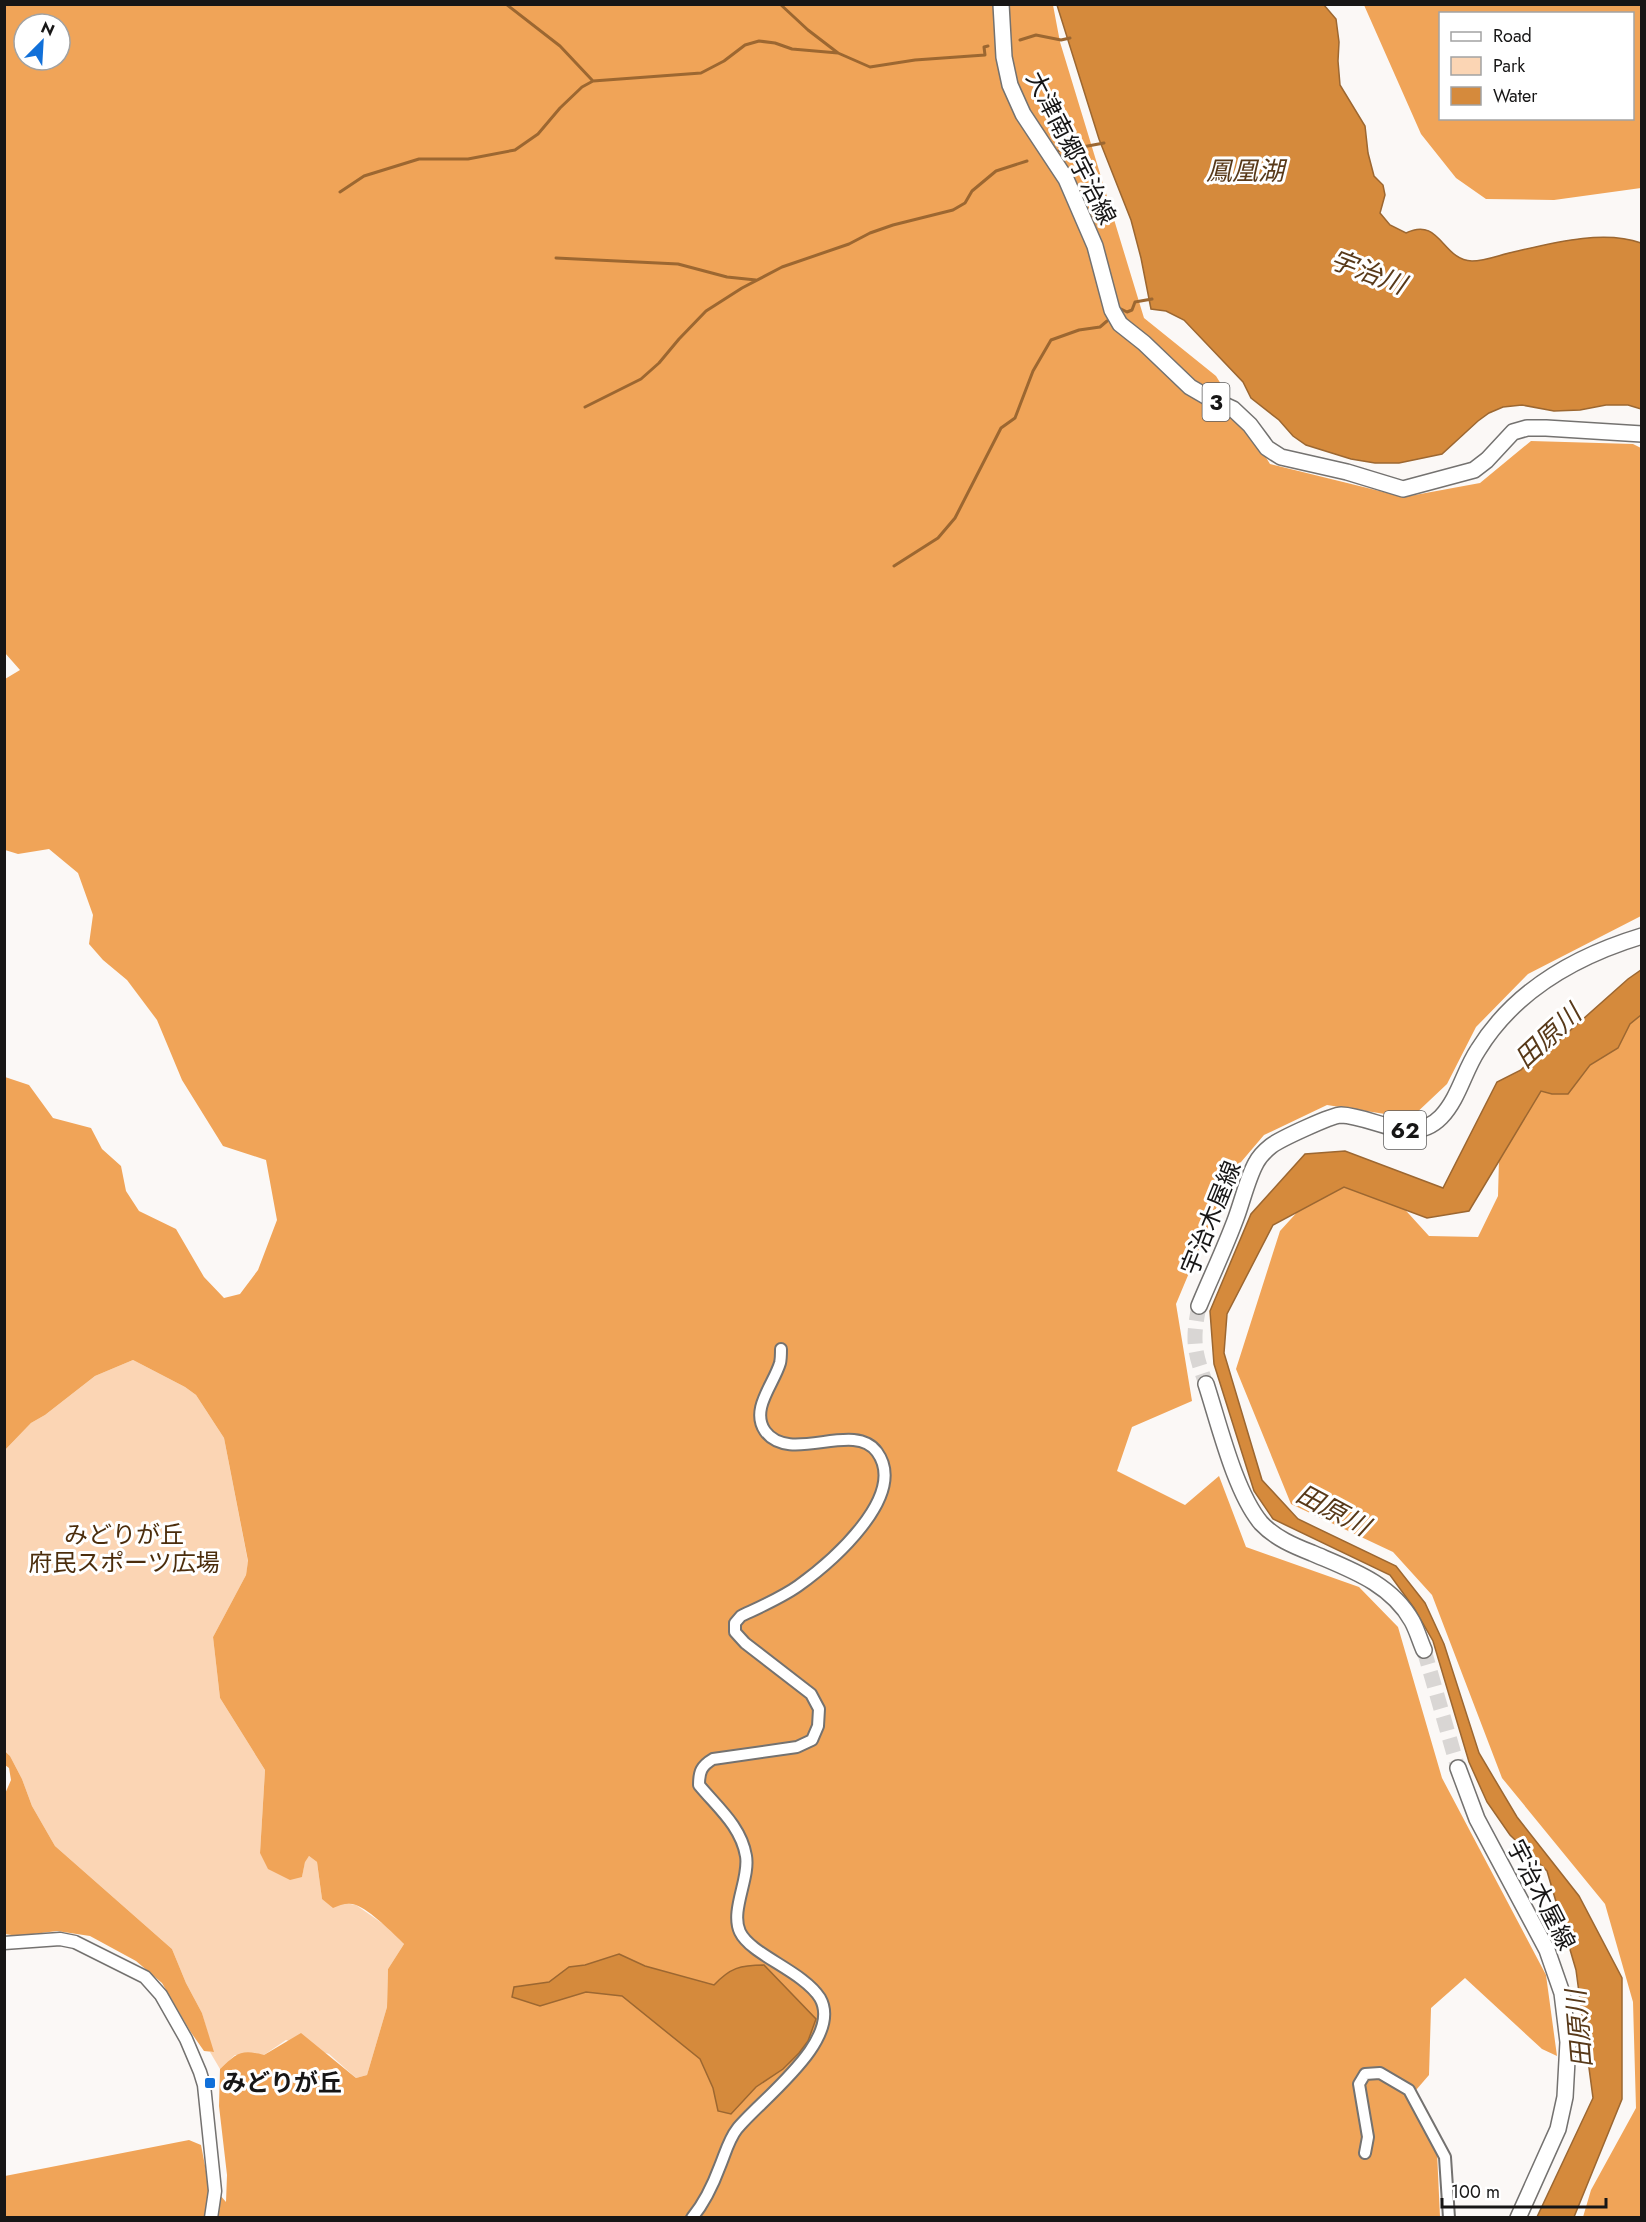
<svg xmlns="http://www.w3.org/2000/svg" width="1646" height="2222" font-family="Jost,'Noto Sans JP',sans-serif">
  <rect width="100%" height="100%" fill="#fbf8f6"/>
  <!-- green -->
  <path fill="#fbd5b4" d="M133,1360L185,1387L196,1395L224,1438L248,1562L246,1575L213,1637L220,1698L265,1770L260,1853L302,1877L305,1861L309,1856L317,1862L322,1899L356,1905L389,1928L404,1944L388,1969L387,2007L367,2075L356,2078L329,2054L286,2040L264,2055H235L220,2069L210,2052H213L202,2013L186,1983L172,1949L55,1846L32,1806L22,1779L10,1756L5,1750V1450L31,1423L45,1415L95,1376Z"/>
  <!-- forest -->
  <path fill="#f0a458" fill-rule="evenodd" d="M5,5H1053L1060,42L1144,318L1216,376L1270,464L1404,497L1480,483L1531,441L1633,444L1641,448V916L1528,974L1476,1027L1447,1084L1411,1118L1327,1105L1264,1135L1230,1175L1176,1304L1192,1401L1132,1427L1117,1471L1185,1505L1219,1476L1246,1547L1359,1587L1398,1627L1442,1778L1546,1975L1557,2056L1542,2049L1465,1978L1431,2008L1429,2075L1410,2097L1437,2152L1440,2217H5V2176L189,2140L201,2145L208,2181L226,2202L227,2175L219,2106L220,2069C237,2053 241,2049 264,2055L301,2033L356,2078L367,2075L387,2007L388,1969L404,1944C393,1933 370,1910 356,1905C348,1902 340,1905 333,1908L322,1899L317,1862L309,1856L305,1862L302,1877L290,1880L268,1869L260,1853L265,1770L220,1698L213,1637L246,1575L248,1561L224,1438L196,1395L185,1387L133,1360L95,1376L45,1415L31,1423L5,1450V1077L29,1085L53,1118L91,1128L102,1149L121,1166L126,1191L139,1211L176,1229L204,1277L224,1298L240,1294L258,1270L277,1220L266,1160L223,1146L182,1080L157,1020L127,980L103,960L89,944L93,915L78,873L49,849L18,854L5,850V679L20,670L5,653ZM24,24H60V60H24Z
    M1364,5H1641V188L1554,200L1486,199L1456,178L1421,134ZM1440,14H1632V118H1440Z
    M1641,1005V2217H1583L1591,2190L1636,2108L1633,2002L1605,1904L1502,1778L1432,1595L1393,1552L1291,1504L1236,1369L1280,1231L1320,1187L1358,1183L1389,1192L1429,1236L1478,1237L1498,1196L1500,1122Z
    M4,1750L10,1756L22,1779L32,1806L55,1846L172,1949L186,1983L202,2013L214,2052L204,2051L190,2031L162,1983L136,1961L90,1936L57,1931L18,1936L5,1934L4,1796L11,1780L9,1768L5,1765Z"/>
  <!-- water -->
  <path fill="#d58a3c" stroke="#9c6731" stroke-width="1.5" d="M1057,5H1324L1336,19L1339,42L1338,61L1340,85L1365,126L1368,153L1374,176L1383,185L1385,195L1380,213L1390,225L1406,233C1440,216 1442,260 1472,261C1484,261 1497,256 1509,253C1549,244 1602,229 1641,243V409L1628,405H1606L1580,410L1554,411L1522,405L1503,407L1489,413L1478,421L1442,454L1399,463H1375L1351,459L1306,445L1293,436L1279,420L1251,398L1243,382L1184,320L1166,311L1151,309L1141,258L1131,220L1099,139Z
    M1641,970V1015L1630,1024L1618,1048L1590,1065L1568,1094H1552L1541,1091L1469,1211L1427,1218L1344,1187L1273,1225L1227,1314L1224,1353L1262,1480L1298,1519L1396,1566L1425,1603L1444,1644L1479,1753L1517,1817L1579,1896L1622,1978V2099L1574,2217H1537L1593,2098L1576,1970L1547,1871L1510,1835L1487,1802L1469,1762L1433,1641L1414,1608L1390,1575L1273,1519L1254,1491L1214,1364L1210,1311L1251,1214L1305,1154L1345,1151L1443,1188L1497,1082L1521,1070L1535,1055L1555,1044L1628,979Z
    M619,1954L645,1966L714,1985C730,1968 740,1965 764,1965L816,2019L808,2041L799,2053L783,2069L756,2087L731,2114L718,2111L713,2088L700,2059L622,1996L586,1992L540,2006L512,1997L514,1987L549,1982L569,1967L585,1965Z"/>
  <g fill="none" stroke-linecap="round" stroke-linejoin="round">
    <!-- stream -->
    <path stroke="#9c6731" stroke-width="3" d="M506,4L560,46L592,80
      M780,4L808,30L838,53
      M1020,40L1036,35L1061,40L1070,38
      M1058,151L1073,144L1077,148L1104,143
      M340,192L364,176L419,159H468L515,150L538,134L560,108L582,87L593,81L701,73L724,61L745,45L759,41L775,43L792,49L838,53L870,67L915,60L985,55L984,47L988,46
      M556,258L678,264L727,277L756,280
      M1121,309L1127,312L1132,310L1135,302L1152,299
      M585,407L641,379L659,363L679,339L706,311L742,288L782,267L849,244L870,233L893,225L953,210L965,203L972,191L996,171L1027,161
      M894,566L938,538L955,518L1001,428L1015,418L1033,371L1051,340L1079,330L1100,327L1107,321"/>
    <!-- primary-tunnel -->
    <path stroke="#d9d6d4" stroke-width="15" stroke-dasharray="15 8" stroke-linecap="butt" d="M1199,1306C1192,1341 1194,1351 1206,1384
      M1424,1650L1458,1768"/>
    <!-- minor casing -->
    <g stroke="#747270" stroke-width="14">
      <path id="minor" d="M1365,2153L1368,2137L1359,2084L1365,2074L1380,2073L1409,2090L1445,2157L1449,2218
        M692,2218C705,2202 713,2185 720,2166C725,2154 729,2139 737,2129C759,2101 844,2040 820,1998C803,1971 751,1955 740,1932C730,1911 750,1878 746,1856C741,1826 717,1807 699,1785C699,1772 701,1766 713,1759L797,1747L812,1740L818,1726L819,1709L811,1694L745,1643L735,1632V1623L741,1616C760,1607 781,1598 798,1586C830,1563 909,1496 877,1452C854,1420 789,1465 765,1431C750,1409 774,1384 780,1363C781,1359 781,1354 781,1349"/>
    </g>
    <!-- tertiary casing -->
    <g stroke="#747270" stroke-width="15">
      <path id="tertiary" d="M4,1943L60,1939L75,1942L145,1977L161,1995L186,2039L200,2072L204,2085L215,2191L211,2218"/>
    </g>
    <!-- primary casing -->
    <g stroke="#747270" stroke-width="18">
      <path id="primary" d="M1001,4L1004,57L1010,85L1023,114L1066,179L1095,246L1112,310L1120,324L1144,343L1190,387L1209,398L1233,409L1250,425L1267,448L1281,457L1347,472L1403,489L1474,470L1487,460L1513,432L1527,428H1546L1642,434
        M1199,1306C1211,1277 1225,1248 1236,1218C1242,1202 1248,1177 1256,1163C1259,1157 1266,1150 1271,1146C1280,1139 1332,1115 1341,1115C1374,1116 1412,1147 1441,1117C1459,1098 1464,1071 1478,1050C1515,990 1576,956 1642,936
        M1206,1384C1219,1424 1235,1492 1261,1523C1275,1538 1294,1546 1312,1553C1349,1569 1391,1583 1412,1621C1417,1630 1420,1641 1424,1650
        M1458,1768L1477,1819L1547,1950L1562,1993L1568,2042L1565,2097L1558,2129L1518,2218"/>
    </g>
    <!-- minor -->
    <use href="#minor" stroke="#fff" stroke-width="10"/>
    <!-- tertiary -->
    <use href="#tertiary" stroke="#fff" stroke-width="12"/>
    <!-- primary -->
    <use href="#primary" stroke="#fff" stroke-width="15"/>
  </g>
  <!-- markers -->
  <rect fill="#1170d9" stroke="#fff" stroke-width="2" x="204" y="2077" width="12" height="12" rx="3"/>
  <g text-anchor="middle" stroke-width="6" stroke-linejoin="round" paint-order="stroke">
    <!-- shield labels -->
    <g fill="#fff" stroke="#5d5c5c" stroke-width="1.5">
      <rect x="1202.5" y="383" width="27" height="38" rx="4.5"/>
      <rect x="1384" y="1111" width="42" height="38" rx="4.5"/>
    </g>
    <g font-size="22" font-weight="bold" fill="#171616">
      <text x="1216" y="410">3</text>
      <text x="1405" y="1138">62</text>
    </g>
    <!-- street labels -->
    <g font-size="24" fill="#171616" stroke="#fff">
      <text transform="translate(1071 148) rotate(63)" y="8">大津南郷宇治線</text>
      <text transform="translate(1211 1218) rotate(-68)" y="8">宇治木屋線</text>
      <text transform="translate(1541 1895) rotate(63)" y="8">宇治木屋線</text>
    </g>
    <!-- park labels -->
    <g font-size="24" fill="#4b2d0c" stroke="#fff">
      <text x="124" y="1543">みどりが丘<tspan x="124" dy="28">府民スポーツ広場</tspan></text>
    </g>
    <!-- poi labels -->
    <g font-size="24" font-weight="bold" fill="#171616" stroke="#fff" text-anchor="start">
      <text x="222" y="2091">みどりが丘</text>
    </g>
    <!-- water labels -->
    <g font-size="26" font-style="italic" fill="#583919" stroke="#fff">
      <text x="1245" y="180">鳳凰湖</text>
      <text transform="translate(1368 272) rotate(21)" y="9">宇治川</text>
      <text transform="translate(1548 1036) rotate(-43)" y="9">田原川</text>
      <text transform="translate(1333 1510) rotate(28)" y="9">田原川</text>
      <text transform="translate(1579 2029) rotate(-95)" y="9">田原川</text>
    </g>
  </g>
  <!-- border -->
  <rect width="1646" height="2222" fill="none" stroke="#171616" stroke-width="12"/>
  <!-- legend -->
  <rect x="1439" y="12" width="195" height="108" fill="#ffffff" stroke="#a2a2a2" stroke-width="1.5"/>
  <rect x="1451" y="32" width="30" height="9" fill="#ffffff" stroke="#a2a2a2" stroke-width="1.5"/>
  <text x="1493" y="42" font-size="18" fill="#171616">Road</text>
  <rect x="1451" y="57" width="30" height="18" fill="#fbd5b4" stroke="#a2a2a2" stroke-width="1.5"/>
  <text x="1493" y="72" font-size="18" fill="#171616">Park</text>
  <rect x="1451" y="87" width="30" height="18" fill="#d58a3c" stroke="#a2a2a2" stroke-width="1.5"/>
  <text x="1493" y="102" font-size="18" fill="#171616">Water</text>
  <!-- north arrow -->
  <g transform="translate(42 42) rotate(24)"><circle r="28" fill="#ffffff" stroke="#a2a2a2" stroke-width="1.5"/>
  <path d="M0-4.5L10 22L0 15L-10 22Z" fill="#1170d9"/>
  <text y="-9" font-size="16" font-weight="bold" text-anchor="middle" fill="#171616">N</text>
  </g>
  <!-- scale -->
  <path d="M1442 2198v9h164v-9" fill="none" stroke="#171616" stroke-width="3"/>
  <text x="1451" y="2198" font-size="18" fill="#171616" stroke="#ffffff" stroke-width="4.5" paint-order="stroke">100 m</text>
</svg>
